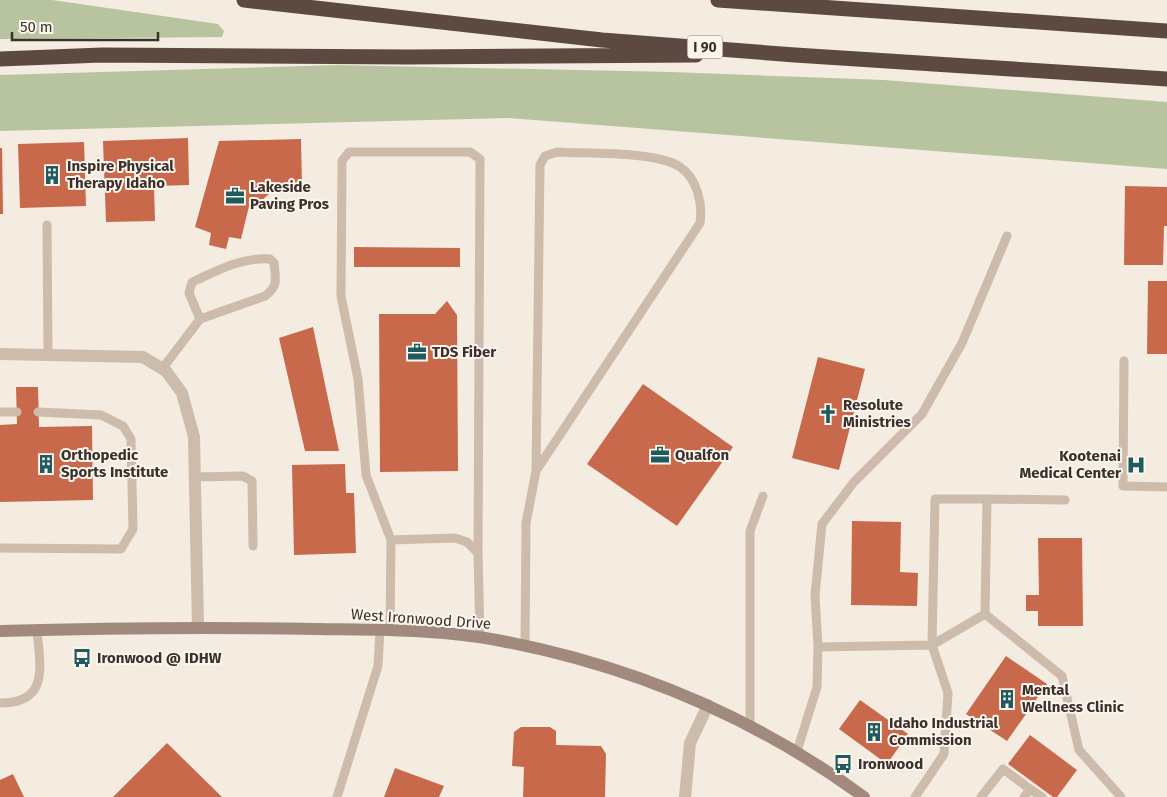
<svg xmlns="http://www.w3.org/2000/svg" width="1167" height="797" font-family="'Fira Sans',sans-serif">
  <rect width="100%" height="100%" fill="#f4ebe1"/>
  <!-- green -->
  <path fill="#b8c4a0" d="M0,0H52L218,24L224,31L222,37L0,39Z
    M337,65L671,72L884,80L1167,102V169L508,118L0,131V75Z"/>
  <!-- building -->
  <path fill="#c8694b" d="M188,138L189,185L154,186L155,221L106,222L103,141Z
    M301,139L302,186L266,188L269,194L260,202L251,198L241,239L229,237L226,249L209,245L211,233L195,227L219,141Z
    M84,142L86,206L20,208L18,144Z
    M0,148H2L3,214H0Z
    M1125,186L1167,187V226H1164L1163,265H1124Z
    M354,247L460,248V267H354Z
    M1148,281H1167V354H1147Z
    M447,301L457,315L458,471L380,472L379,314H435Z
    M313,327L339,451H305L279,338Z
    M818,357L865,369L839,470L792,458Z
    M643,384L733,447L677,526L587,464Z
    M16,387H38L39,427L92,426L93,500L0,502V425L17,424Z
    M345,464L346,493H354L356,553L294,555L292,465Z
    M852,521L901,522L900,572L918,573L917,606L851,605Z
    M1038,538H1082L1083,626H1038V611H1026V595H1039Z
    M1006,656L1047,684L1007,741L966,714Z
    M860,700L908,734L887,764L839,729Z
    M521,727H550L556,731V745L601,746L606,754L605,797H523L524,767L512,766L514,732Z
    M1030,735L1077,770L1057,797H1053L1008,764Z
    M167,743L222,797H113Z
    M395,768L444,786L439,797H384Z
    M13,774L24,797H0V780Z"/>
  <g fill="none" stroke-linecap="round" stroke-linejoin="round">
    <!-- lane -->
    <path stroke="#cdbbac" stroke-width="9" d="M47,225L48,355
      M1124,361L1123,486L1167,487
      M162,369L200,319L189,293L192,282C217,271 241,257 270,259L274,263C276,279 278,287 265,296L200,319
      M0,412H17
      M195,477L243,476L252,481L253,546
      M987,499L1065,500
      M391,540L366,475L358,379L341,296L342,161L349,152H470L480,159L478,553
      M0,548L121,549L133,529L131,439L123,426L101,415L38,412
      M985,614L1062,676L1079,750L1121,797
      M390,630L391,540L455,538L467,542L478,553L480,638
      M932,645L935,499H987L985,614
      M932,645L985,614
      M525,646L526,523L536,471L700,223C703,204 697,178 680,167C656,151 587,154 557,152L545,156L540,165L536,471
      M818,647L932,645L948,693L944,754L915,797
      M0,703C50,703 40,666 37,630
      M750,726V531L763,496
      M797,751L817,687L818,647L815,595L822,524L854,482L922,414L962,343L1007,236
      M1030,789L1042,797
      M337,797L378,666L380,630
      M981,797L1003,769L1030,789L1024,797"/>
    <!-- street -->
    <path stroke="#cdbbac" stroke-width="12" d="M0,354L143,357L166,371L182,393L194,437L198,627
      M685,797L690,743L708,705"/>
    <!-- secondary -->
    <path stroke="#a18a7d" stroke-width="12" d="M0,631C106,628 211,627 317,629C378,630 441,629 502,641C633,666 756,718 864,797"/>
    <!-- highway -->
    <path stroke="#5c4a42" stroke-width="15" d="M244,0L602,40L795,55L1167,79
      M718,0L1167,31
      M0,59L102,55L409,57L696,55"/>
  </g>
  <!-- icons -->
  <defs>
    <g id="building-bare" transform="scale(1.5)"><path d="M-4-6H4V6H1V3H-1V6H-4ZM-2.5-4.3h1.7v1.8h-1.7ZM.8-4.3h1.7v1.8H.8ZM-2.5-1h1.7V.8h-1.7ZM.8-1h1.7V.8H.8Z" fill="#1f5a5e" stroke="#fbf5ee" stroke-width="2.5" paint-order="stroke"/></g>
    <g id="office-bare" transform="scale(1.5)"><path d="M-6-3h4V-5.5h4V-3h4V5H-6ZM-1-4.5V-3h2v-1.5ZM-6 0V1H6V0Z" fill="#1f5a5e" stroke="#fbf5ee" stroke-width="2.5" paint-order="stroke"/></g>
    <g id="church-bare" transform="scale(1.5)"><path d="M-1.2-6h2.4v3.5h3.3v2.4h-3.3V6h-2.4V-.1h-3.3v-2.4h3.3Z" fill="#1f5a5e" stroke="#fbf5ee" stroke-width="2.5" paint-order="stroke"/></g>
    <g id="hospital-bare" transform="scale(1.5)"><path d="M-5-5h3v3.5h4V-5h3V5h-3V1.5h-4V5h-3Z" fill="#1f5a5e" stroke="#fbf5ee" stroke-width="2.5" paint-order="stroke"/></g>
    <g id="bus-bare" transform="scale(1.5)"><path d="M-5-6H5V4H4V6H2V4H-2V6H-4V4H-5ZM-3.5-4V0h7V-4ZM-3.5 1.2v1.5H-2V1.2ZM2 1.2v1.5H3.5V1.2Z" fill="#1f5a5e" stroke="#fbf5ee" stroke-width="2.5" paint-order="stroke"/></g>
  </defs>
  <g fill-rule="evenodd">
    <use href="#building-bare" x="52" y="175"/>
    <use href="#office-bare" x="235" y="196"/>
    <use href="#office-bare" x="417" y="352"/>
    <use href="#church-bare" x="828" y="414"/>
    <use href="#office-bare" x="660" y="455"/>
    <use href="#building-bare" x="46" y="464"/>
    <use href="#hospital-bare" x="1136" y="465"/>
    <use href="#bus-bare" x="82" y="658"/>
    <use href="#building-bare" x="1007" y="699"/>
    <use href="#building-bare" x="874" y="732"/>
    <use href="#bus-bare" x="843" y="764"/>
  </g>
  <g text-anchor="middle" stroke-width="4" stroke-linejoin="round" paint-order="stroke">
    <!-- shield labels -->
    <rect fill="#fbf5ee" stroke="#756b66" stroke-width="1" x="687.5" y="35.5" width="35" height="23" rx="4"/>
    <g font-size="14" font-weight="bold" fill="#3b302b">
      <text x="705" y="52">I 90</text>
    </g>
    <!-- poi labels -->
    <g font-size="15" font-weight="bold" fill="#3b302b" stroke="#fbf5ee" text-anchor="start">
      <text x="67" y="171">Inspire Physical<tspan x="67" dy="17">Therapy Idaho</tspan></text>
      <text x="250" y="192">Lakeside<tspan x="250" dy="17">Paving Pros</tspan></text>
      <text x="432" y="357">TDS Fiber</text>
      <text x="843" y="410">Resolute<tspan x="843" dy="17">Ministries</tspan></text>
      <text x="61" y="460">Orthopedic<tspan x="61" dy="17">Sports Institute</tspan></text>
      <text x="675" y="460">Qualfon</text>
      <text x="1121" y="461" text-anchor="end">Kootenai<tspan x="1121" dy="17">Medical Center</tspan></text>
      <text x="97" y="663">Ironwood @ IDHW</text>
      <text x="1022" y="695">Mental<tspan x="1022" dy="17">Wellness Clinic</tspan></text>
      <text x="889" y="728">Idaho Industrial<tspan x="889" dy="17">Commission</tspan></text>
      <text x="858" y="769">Ironwood</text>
    </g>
    <!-- street labels -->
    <g font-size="15" fill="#3b302b" stroke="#fbf5ee">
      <text transform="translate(421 619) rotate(4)" y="5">West Ironwood Drive</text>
    </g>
  </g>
  <!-- scale -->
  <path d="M12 32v8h146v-8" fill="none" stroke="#3b302b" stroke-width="2.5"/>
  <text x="20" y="32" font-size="15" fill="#3b302b" stroke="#fbf5ee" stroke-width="4" paint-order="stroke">50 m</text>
</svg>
